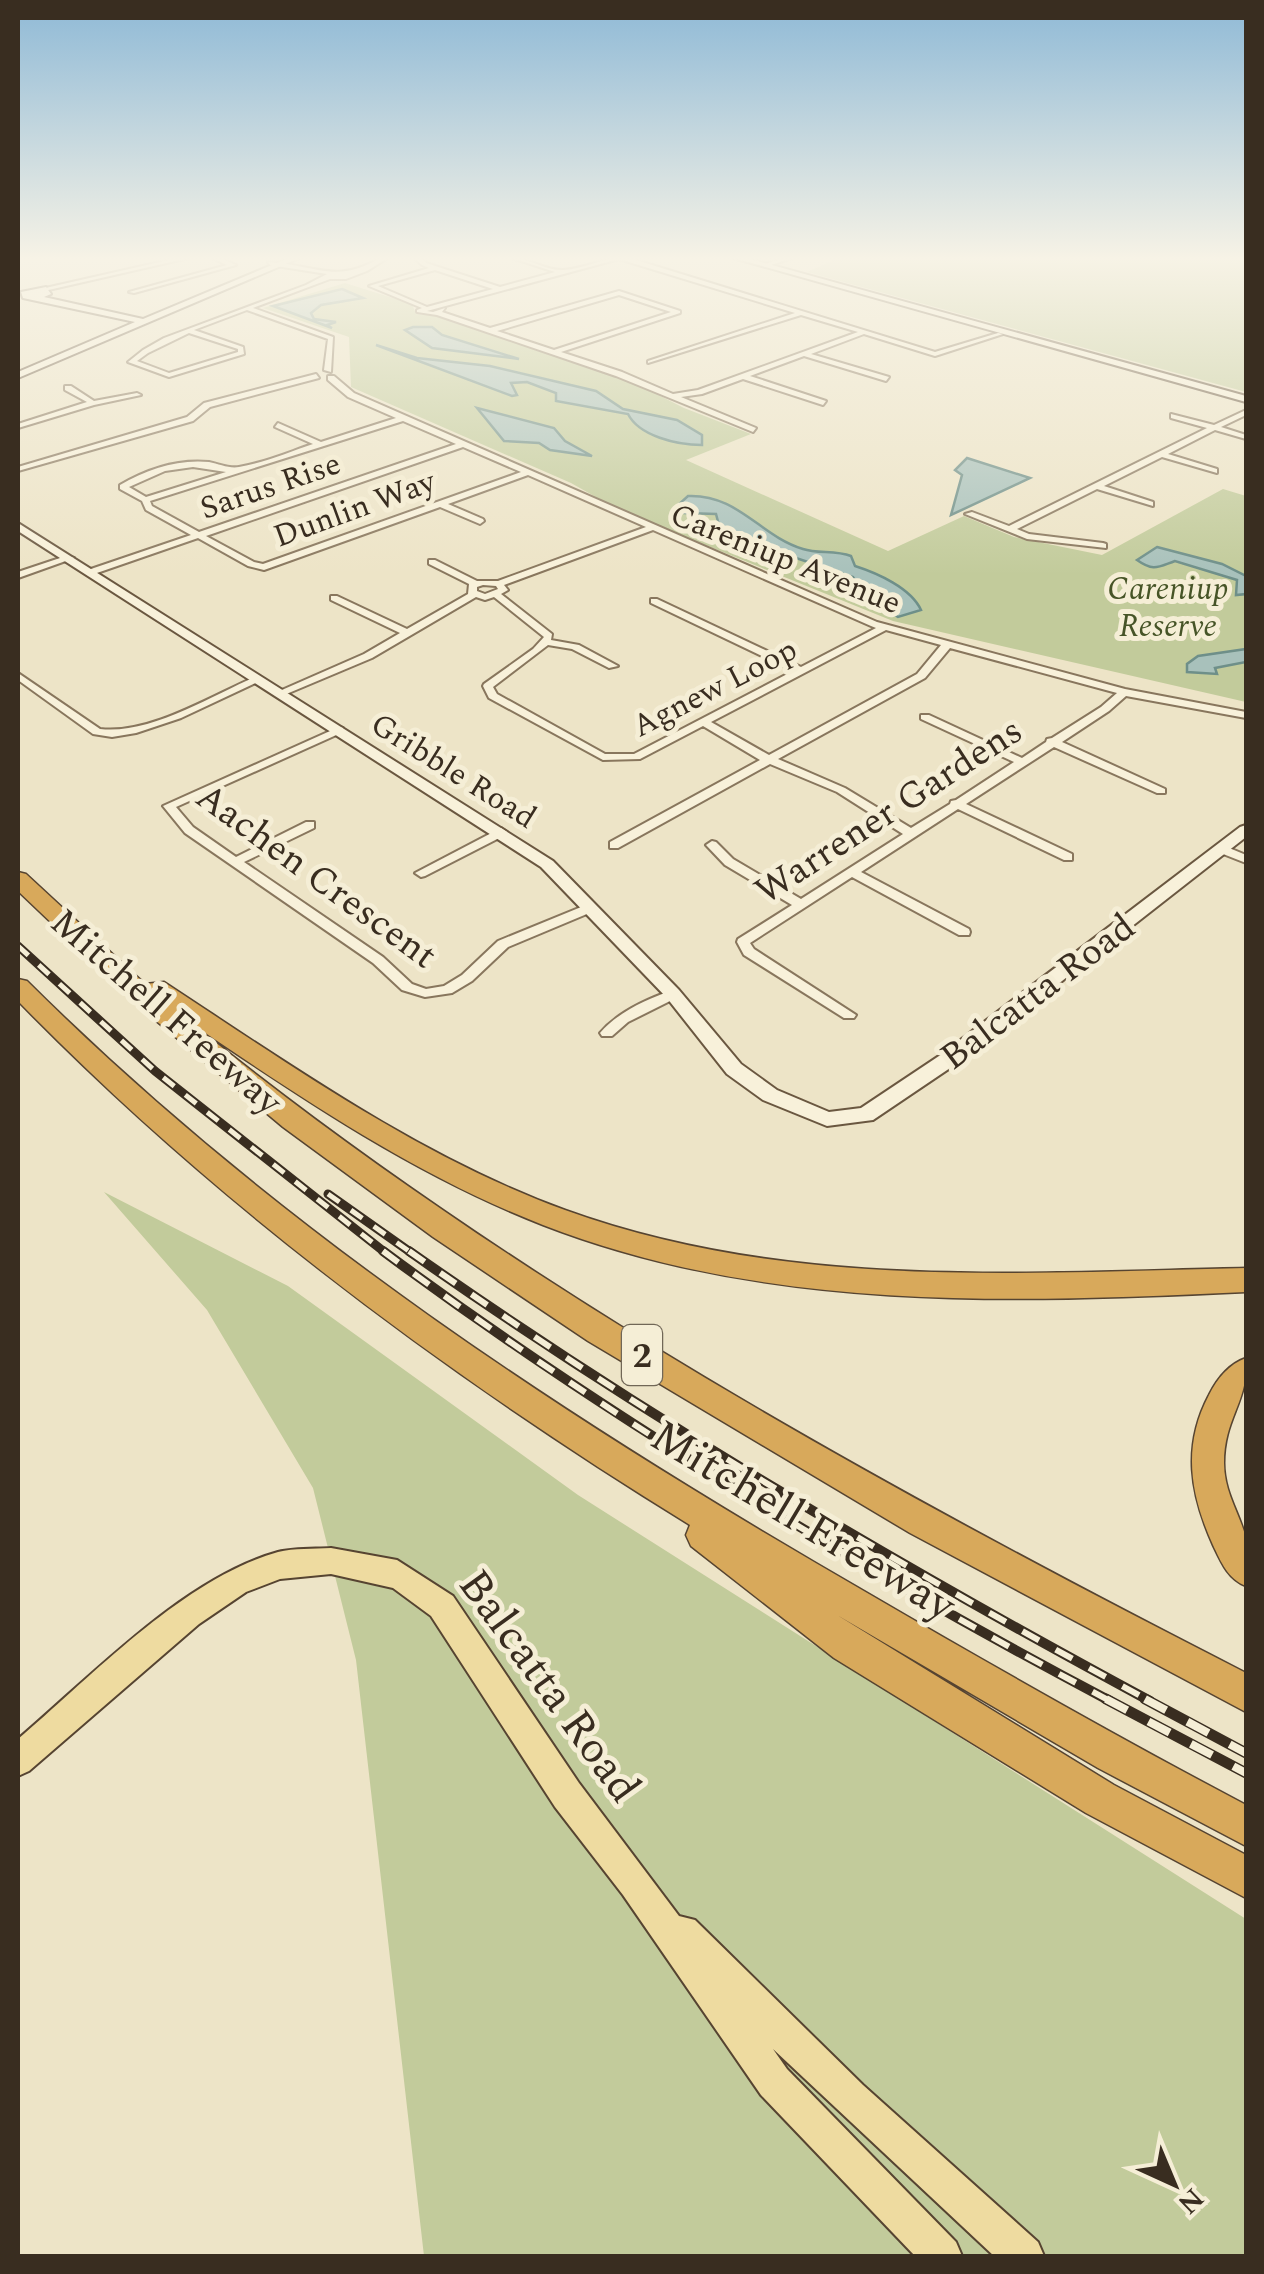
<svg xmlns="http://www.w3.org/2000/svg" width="1264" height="2274" font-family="Spectral,serif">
  <rect width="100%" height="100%" fill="#ede4c7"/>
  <!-- green -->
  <path fill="#c2cb9b" d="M841,257H1246V392L807,272Z
    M345,283L412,304L416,314L436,316L631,381L684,408L751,434L686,460L888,551L964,516L1014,537L1102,555L1223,489L1246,496V702L893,621L619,510L571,483L351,387L349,337L263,308Z
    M104,1192L288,1286L578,1495L1246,1919V2256H424L356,1660L313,1488L207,1310Z"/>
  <!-- water -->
  <path fill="#a8c1bb" stroke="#6e8f89" stroke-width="2.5" d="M342,289L363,298L321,305L311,313L314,319L336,322L327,325L332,328L273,306Z
    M413,327H432L442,335L519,359L432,348L405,330Z
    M376,345L417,358L490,366L596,391L623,409L677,420L702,435V445C677,445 639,436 628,414L556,401V393L527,382L511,383L517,395L512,396Z
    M477,408L554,428L565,441L592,456L550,450L539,443L504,441Z
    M967,458L1030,478L951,515L962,475L955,470Z
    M688,496C738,494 760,536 803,549C818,554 835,550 851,556L855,566C877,573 911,588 921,610L898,617L866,597L853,577L721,533L716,514L684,513L677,506Z
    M1157,547L1222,564L1246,576V594L1236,595L1237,580L1175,561C1158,567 1154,572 1137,560Z
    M1246,649V662L1215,668L1217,674L1187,672V664L1198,656Z"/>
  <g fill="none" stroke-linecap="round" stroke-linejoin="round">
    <!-- street casing -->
    <g stroke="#88765d" stroke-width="4">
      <path id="street" d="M182,257H193L44,291L41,289Z
        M210,257H218L236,265L134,293L129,292L227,265Z
        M382,257H389L367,271L346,279H330L253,308L333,337L331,372L324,370L328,339L247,310L194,330L243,347L244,354L169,377L128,362L143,350L164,338L306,285L327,274L270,265L268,262C317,265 336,285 382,257ZM189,333L238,349V352L169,373L137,361L148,353Z
        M413,257H420L426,263L500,287L555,272L509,257C528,257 545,271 563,270C585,269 604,257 626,257L935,352L998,333L1003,334L935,356L864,334L811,354L889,377L886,381L804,356L750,376L826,401L823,405L743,379L702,394L681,397L756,428L753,432L616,376L437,315L417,312V310L422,308L369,286L429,268L422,265ZM619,259L795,313L648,361V363L801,315L858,332L698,390L673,394L622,372L561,352L680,313V311L619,291L490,328L442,312L445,308L433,312L427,311ZM435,270L493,289L427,307L378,286ZM619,295L671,312L554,350L497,331Z
        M786,257H795L765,267L762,265Z
        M316,374L319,378L210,407L193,421L18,471V467L187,417L204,403Z
        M328,376H334L354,393L877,622L1125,689L1246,712V718L1126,696L1109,711L1062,742L1165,789V793H1157L1054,747L966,804L1072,854V860H1064L958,809L861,872L969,929L970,932L969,935H959L852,877L750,943L754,949L856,1015L854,1018H844L744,955L737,942L738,939L792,905L725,865L706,845L712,841L716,842L733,859L801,899L903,834L837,792L770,764L618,848H610V842L760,760L703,726L640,759L603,760L489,698L483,686L484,684L533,649L544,637L494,597L485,600L476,597L372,658L284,695L275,693L364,654L400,633L331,600V596H337L407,629L468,594L469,584L429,564V560H435L477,581H498L646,527L528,475L448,504L483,519L484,521L480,524L440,507L264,570L248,566L198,538L94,574H88V570L191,535L146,510L142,501L120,489V485C147,469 178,459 209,462C219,464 230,469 239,467C264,463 289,452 313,444L275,427L278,423L321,442L396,418L348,397L328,380ZM403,421L456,444L199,532L152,506L150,501ZM463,447L521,472L263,564L254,562L206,536ZM193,467L226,472L146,497L129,487L165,471ZM653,530L871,626L876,628L801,667L657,599H651V603L793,671L634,754H605L497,694L493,687L548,645L572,649L609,668L618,666L579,645L551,640L552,634L501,594L508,590L504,585ZM483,585L496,586L498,589L485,594L477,591V587ZM886,630L941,645L917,674L769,755L711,722ZM950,648L1117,693L1101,707L1052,738L1047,739L1046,742L1022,758L929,715H921V719L1014,762L956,800L951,801L950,804L911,828L845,788L778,759L925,678Z
        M65,386H71L94,401L137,393L141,395L94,405L18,428V424L87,402L65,390Z
        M1246,410V415L1221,427L1246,435V439L1215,430L1168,454L1217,469V473L1162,457L1104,486L1153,502V506L1097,489L1017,529L1029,534L1103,543L1106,544V548L1027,539L965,514L972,512L1009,526L1207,428L1171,418V414L1214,425Z
        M66,556L74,558L18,578V572Z
        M18,673L100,729C149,735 211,696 255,677L264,679L181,718L136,733L112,737L93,734L18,680Z
        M339,727L343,728V732L176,807L193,827L236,857L306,822H314V828L244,862L383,957L412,984L426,989L444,986L462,975L498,941L586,905H594V911L508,947L472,981L452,993L425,997L402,990L373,963L185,833L163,806Z
        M501,828L507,832L505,835L425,876L421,877L415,873Z
        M1222,845L1246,855V863L1218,852V846Z
        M673,990L678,991L680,994L678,997L628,1022L612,1036H602L600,1033C618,1012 647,999 673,990Z"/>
    </g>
    <!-- secondary casing -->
    <g stroke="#6a5740" stroke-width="4">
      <path id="secondary" d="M291,257H302L18,378V372L135,322L23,298L21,292L46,287L51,294L44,297L143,319Z
        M730,257H743L1246,396V402Z
        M18,523L553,861L679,990L741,1064L777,1090L829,1112L861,1108L942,1054L1240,827L1246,825V837L956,1064L873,1120L827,1126L763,1100L727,1074L667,998L541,867L18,531Z"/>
    </g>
    <!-- primary casing -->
    <g stroke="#564431" stroke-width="4">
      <path id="primary" d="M331,1548L397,1560L453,1596L579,1783L679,1916L695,1920L863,2085L1038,2242L1044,2256H994L773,2049L787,2069L956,2242L962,2256H915L761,2095L623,1895L555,1807L431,1616L393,1588L331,1574L280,1579L246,1592L199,1624L29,1771L18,1776V1739C91,1677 184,1578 278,1552C294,1548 314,1549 331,1548Z"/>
    </g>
    <!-- highway casing -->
    <g stroke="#564431" stroke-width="3">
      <path id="highway" d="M18,872L26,874L145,984L164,982C292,1066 420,1157 565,1210C785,1290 1017,1273 1246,1268V1292C1010,1303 767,1312 543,1225C417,1176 306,1101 195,1026C518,1287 878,1485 1246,1673V1712L910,1533L588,1341L433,1237L283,1127L142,1009L18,891Z
        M18,979L27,981C275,1228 567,1420 869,1594C994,1667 1119,1738 1246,1805V1846L1098,1768L837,1615L1114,1785L1246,1855V1898L1086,1813L834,1658L691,1546L686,1535L690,1525C448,1376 217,1205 18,1001Z
        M1246,1358C1249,1402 1224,1417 1224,1463C1224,1492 1239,1512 1246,1538C1250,1551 1247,1573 1246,1586C1228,1579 1221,1562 1213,1545C1190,1494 1182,1446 1209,1395C1217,1379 1229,1364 1246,1358Z"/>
    </g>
    <!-- street -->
    <use href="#street" fill="#f8f1da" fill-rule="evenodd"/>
    <!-- secondary -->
    <use href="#secondary" fill="#f8f1da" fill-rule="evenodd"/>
    <!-- primary -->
    <use href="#primary" fill="#eedba0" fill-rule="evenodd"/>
    <!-- highway -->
    <use href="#highway" fill="#d8a95b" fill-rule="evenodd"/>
    <!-- rail-far2 casing -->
    <g stroke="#392d20" stroke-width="9">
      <path id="rail-far2" d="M18,946L155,1071L387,1254
        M328,1194L413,1254"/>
    </g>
    <!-- rail-far1 casing -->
    <g stroke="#392d20" stroke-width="10">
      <path id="rail-far1" d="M383,1251C612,1421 859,1568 1110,1701
        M409,1251C645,1417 896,1564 1150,1701"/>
    </g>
    <!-- rail casing -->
    <g stroke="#392d20" stroke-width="11">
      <path id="rail" d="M1106,1699L1246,1773
        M1145,1699L1246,1753"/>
    </g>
    <!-- rail-far2 -->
    <use href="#rail-far2" stroke="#f5eed6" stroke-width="5" stroke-dasharray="14" stroke-linecap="butt"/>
    <!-- rail-far1 -->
    <use href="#rail-far1" stroke="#f5eed6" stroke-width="6" stroke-dasharray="19" stroke-linecap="butt"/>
    <!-- rail -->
    <use href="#rail" stroke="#f5eed6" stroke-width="8" stroke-dasharray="24" stroke-linecap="butt"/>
  </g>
  <!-- sky -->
  <linearGradient id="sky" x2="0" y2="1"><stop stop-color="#8eb9d6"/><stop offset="0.45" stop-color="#f7f3e6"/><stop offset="1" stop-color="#f7f3e6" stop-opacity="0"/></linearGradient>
  <rect width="1264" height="575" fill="url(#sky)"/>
  <g text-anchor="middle" stroke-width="10" stroke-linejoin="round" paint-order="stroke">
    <!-- far-street labels -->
    <g font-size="32" fill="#392d20" stroke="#f5eed6">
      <text transform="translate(270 485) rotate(-19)" y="11">Sarus Rise</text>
      <text transform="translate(354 508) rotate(-20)" y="11">Dunlin Way</text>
      <text transform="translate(786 558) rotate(22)" y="11">Careniup Avenue</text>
      <text transform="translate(714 687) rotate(-27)" y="11">Agnew Loop</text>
      <text transform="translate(454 770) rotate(32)" y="11">Gribble Road</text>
    </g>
    <!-- far-park labels -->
    <g font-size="32" font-style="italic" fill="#465427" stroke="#f5eed6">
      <text x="1168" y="599">Careniup<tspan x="1168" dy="37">Reserve</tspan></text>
    </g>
    <!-- shield labels -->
    <rect fill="#f5eed6" stroke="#716757" stroke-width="2.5" x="622" y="1325" width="40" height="60" rx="8"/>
    <g font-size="35" font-weight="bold" fill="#392d20">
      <text x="642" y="1367">2</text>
    </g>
    <!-- street labels -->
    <g font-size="38" fill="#392d20" stroke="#f5eed6">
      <text transform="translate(888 810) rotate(-33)" y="13">Warrener Gardens</text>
      <text transform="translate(317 875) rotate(36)" y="13">Aachen Crescent</text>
      <text transform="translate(1037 991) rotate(-37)" y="13">Balcatta Road</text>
      <text transform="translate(167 1011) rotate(41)" y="13">Mitchell Freeway</text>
    </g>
    <!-- near-street labels -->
    <g font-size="45" fill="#392d20" stroke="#f5eed6">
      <text transform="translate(804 1519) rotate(31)" y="16">Mitchell Freeway</text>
      <text transform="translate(551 1685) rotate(54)" y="16">Balcatta Road</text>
    </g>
  </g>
  <!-- border -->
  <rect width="1264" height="2274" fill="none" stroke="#392d20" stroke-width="40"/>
  <!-- north arrow -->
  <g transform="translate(1174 2184) rotate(136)" stroke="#f5eed6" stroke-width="8" paint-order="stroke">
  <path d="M0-8L18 38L0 25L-18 38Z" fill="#392d20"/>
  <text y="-15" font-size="28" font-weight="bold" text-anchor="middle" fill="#392d20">N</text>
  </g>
</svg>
